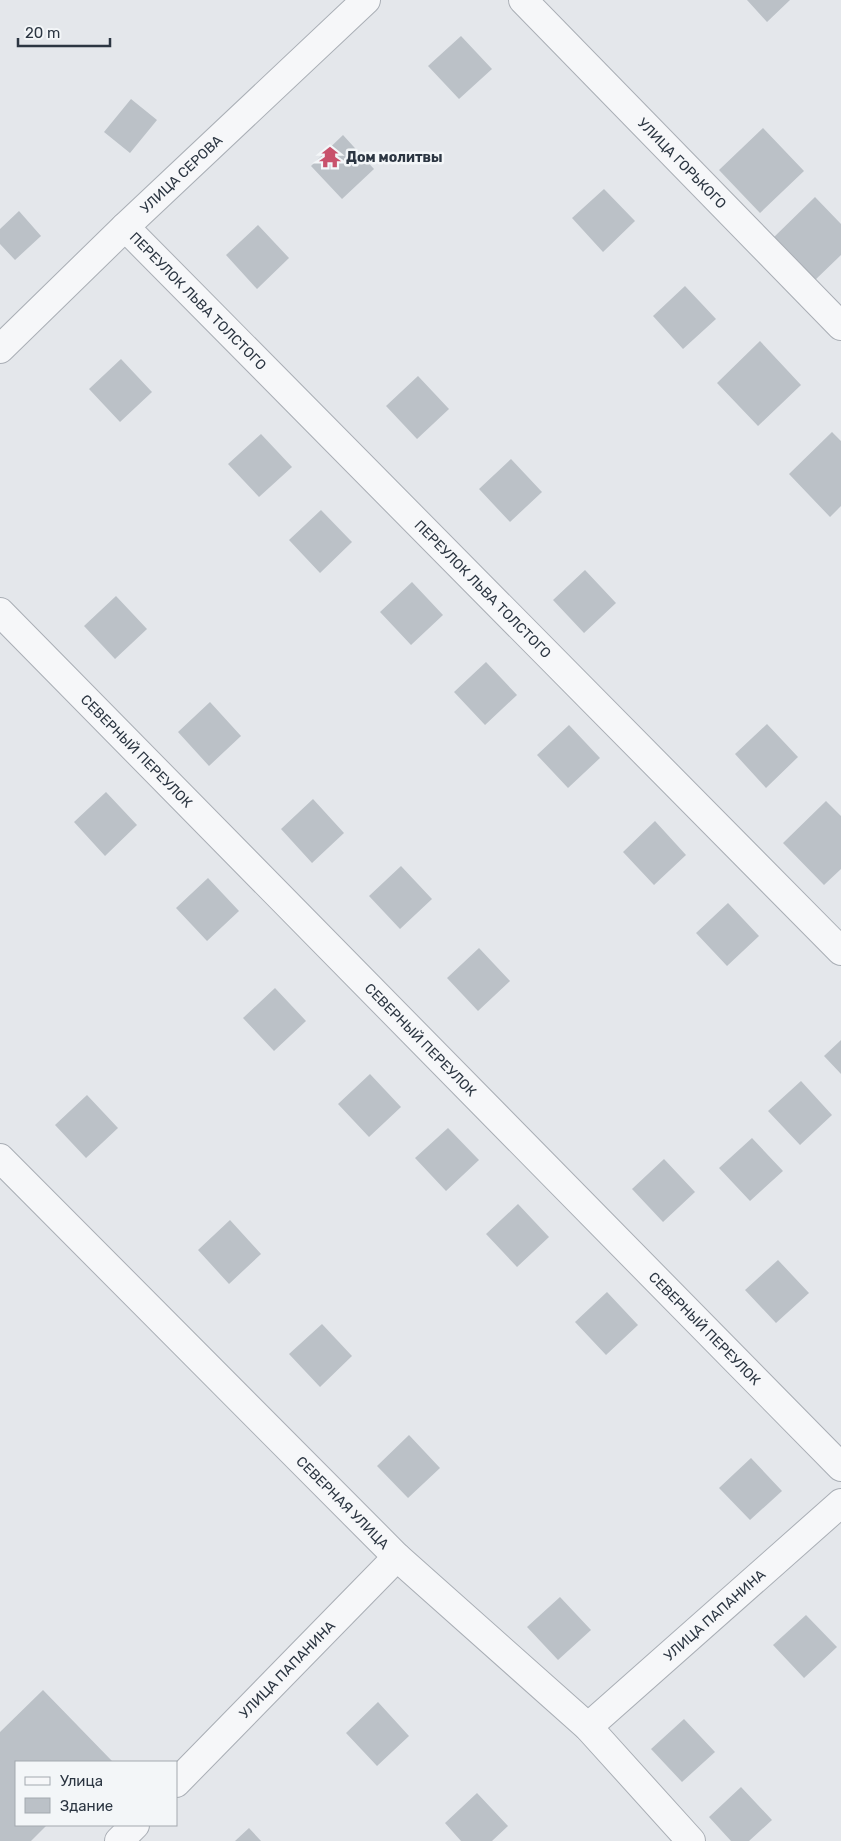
<svg xmlns="http://www.w3.org/2000/svg" width="841" height="1841" font-family="Rubik,sans-serif">
  <rect width="100%" height="100%" fill="#e4e7eb"/>
  <!-- building -->
  <path fill="#bbc1c7" d="M747,0H790L767,22Z
    M461,36L492,69L459,99L428,66Z
    M131,99L157,120L130,153L104,132Z
    M763,128L804,171L760,213L719,170Z
    M343,135L374,169L342,199L311,166Z
    M604,189L635,221L603,252L572,218Z
    M815,197L841,224V255L813,282L772,239Z
    M19,211L41,236L15,260L0,244V229Z
    M258,225L289,258L257,289L226,255Z
    M685,286L716,319L683,349L653,316Z
    M760,341L801,385L758,426L717,383Z
    M121,359L152,392L120,422L89,389Z
    M418,376L449,409L417,439L386,406Z
    M832,432L841,441V506L830,517L789,474Z
    M261,434L292,467L259,497L228,464Z
    M511,459L542,492L510,522L479,489Z
    M321,510L352,542L320,573L289,540Z
    M585,570L616,603L584,633L553,600Z
    M412,582L443,615L411,645L380,612Z
    M116,596L147,629L115,659L84,626Z
    M486,662L517,695L485,725L454,692Z
    M210,702L241,736L209,766L178,732Z
    M767,724L798,757L766,788L735,754Z
    M569,725L600,758L568,788L537,755Z
    M106,792L137,825L105,856L74,822Z
    M313,799L344,833L312,863L281,829Z
    M826,801L841,816V869L824,885L783,843Z
    M655,821L686,855L654,885L623,852Z
    M401,866L432,899L400,929L369,896Z
    M208,878L239,911L207,941L176,908Z
    M728,903L759,936L727,966L696,933Z
    M479,948L510,981L478,1011L447,978Z
    M275,988L306,1021L274,1051L243,1018Z
    M841,1040V1074L824,1056Z
    M370,1074L401,1107L369,1137L338,1104Z
    M801,1081L832,1115L800,1145L768,1111Z
    M87,1095L118,1128L86,1158L55,1125Z
    M448,1128L479,1160L446,1191L415,1158Z
    M752,1138L783,1171L750,1201L719,1168Z
    M664,1159L695,1192L663,1222L632,1189Z
    M518,1204L549,1237L517,1267L486,1234Z
    M230,1220L261,1254L229,1284L198,1250Z
    M778,1260L809,1293L776,1323L745,1290Z
    M607,1292L638,1325L606,1355L575,1322Z
    M322,1324L352,1356L320,1387L289,1354Z
    M409,1435L440,1468L408,1498L377,1466Z
    M751,1458L782,1491L750,1520L719,1488Z
    M560,1597L591,1630L558,1660L527,1627Z
    M806,1615L837,1647L804,1678L773,1645Z
    M43,1690L112,1761L111,1762H16V1825H47L31,1841H0V1732Z
    M378,1702L409,1736L377,1766L346,1733Z
    M684,1719L715,1752L682,1782L651,1749Z
    M741,1787L772,1820L749,1841H731L709,1817Z
    M477,1793L508,1826L492,1841H461L445,1823Z
    M249,1828L261,1841H235Z"/>
  <g fill="none" stroke-linecap="round" stroke-linejoin="round">
    <!-- street casing -->
    <g stroke="#a9aeb5" stroke-width="30">
      <g id="street">
        <path id="s1" d="M523,0L841,326"/>
        <path id="s2" d="M125,227L841,951"/>
        <path id="s3" d="M0,349L125,227L366,0"/>
        <path id="s4" d="M0,612L841,1467"/>
        <path id="s5" d="M0,1158L397,1557L588,1727L691,1841"/>
        <path id="s6" d="M588,1727L841,1503"/>
        <path id="s7" d="M176,1783L397,1557"/>
        <path d="M119,1841L135,1825"/>
      </g>
    </g>
    <!-- street -->
    <use href="#street" stroke="#f6f7f9" stroke-width="28"/>
  </g>
  <!-- icons -->
  <defs>
    <g id="temple-bare" transform="scale(1.725)"><path d="M0-6L5-2H3V0L6.5 2.5H4V6H1.5V3h-3V6H-4V2.5H-6.5L-3 0V-2H-5Z" fill="#c8516b" stroke="#f3f6f8" stroke-width="2.5" paint-order="stroke"/></g>
  </defs>
  <g fill-rule="evenodd">
    <use href="#temple-bare" x="330" y="157"/>
  </g>
  <g text-anchor="middle" stroke-width="5" stroke-linejoin="round" paint-order="stroke">
    <!-- poi labels -->
    <g font-size="14" font-weight="bold" fill="#2c3642" stroke="#f3f6f8" text-anchor="start">
      <text x="346" y="162">Дом молитвы</text>
    </g>
    <!-- street labels -->
    <g font-size="14" fill="#2c3642" stroke="#f3f6f8">
      <text dy="5" stroke="none"><textPath href="#s1" startOffset="228">УЛИЦА ГОРЬКОГО</textPath></text>
      <text dy="5" stroke="none"><textPath href="#s3" startOffset="252">УЛИЦА СЕРОВА</textPath></text>
      <text dy="5" stroke="none"><textPath href="#s2" startOffset="104">ПЕРЕУЛОК ЛЬВА ТОЛСТОГО</textPath></text>
      <text dy="5" stroke="none"><textPath href="#s2" startOffset="509">ПЕРЕУЛОК ЛЬВА ТОЛСТОГО</textPath></text>
      <text dy="5" stroke="none"><textPath href="#s4" startOffset="195">СЕВЕРНЫЙ ПЕРЕУЛОК</textPath></text>
      <text dy="5" stroke="none"><textPath href="#s4" startOffset="600">СЕВЕРНЫЙ ПЕРЕУЛОК</textPath></text>
      <text dy="5" stroke="none"><textPath href="#s4" startOffset="1005">СЕВЕРНЫЙ ПЕРЕУЛОК</textPath></text>
      <text dy="5" stroke="none"><textPath href="#s5" startOffset="486">СЕВЕРНАЯ УЛИЦА</textPath></text>
      <text dy="5" stroke="none"><textPath href="#s6" startOffset="169">УЛИЦА ПАПАНИНА</textPath></text>
      <text dy="5" stroke="none"><textPath href="#s7" startOffset="159">УЛИЦА ПАПАНИНА</textPath></text>
    </g>
  </g>
  <!-- legend -->
  <rect x="15" y="1761" width="162" height="65" fill="#f3f6f8" stroke="#a3a9af"/>
  <rect x="25" y="1777" width="25" height="8" fill="#f6f7f9" stroke="#a3a9af"/>
  <text x="60" y="1786" font-size="15" fill="#2c3642">Улица</text>
  <rect x="25" y="1798" width="25" height="15" fill="#bbc1c7" stroke="#a3a9af"/>
  <text x="60" y="1811" font-size="15" fill="#2c3642">Здание</text>
  <!-- scale -->
  <path d="M18 38v8h92v-8" fill="none" stroke="#2c3642" stroke-width="2.5"/>
  <text x="25" y="38" font-size="15" fill="#2c3642" stroke="#f3f6f8" stroke-width="4" paint-order="stroke">20 m</text>
</svg>
